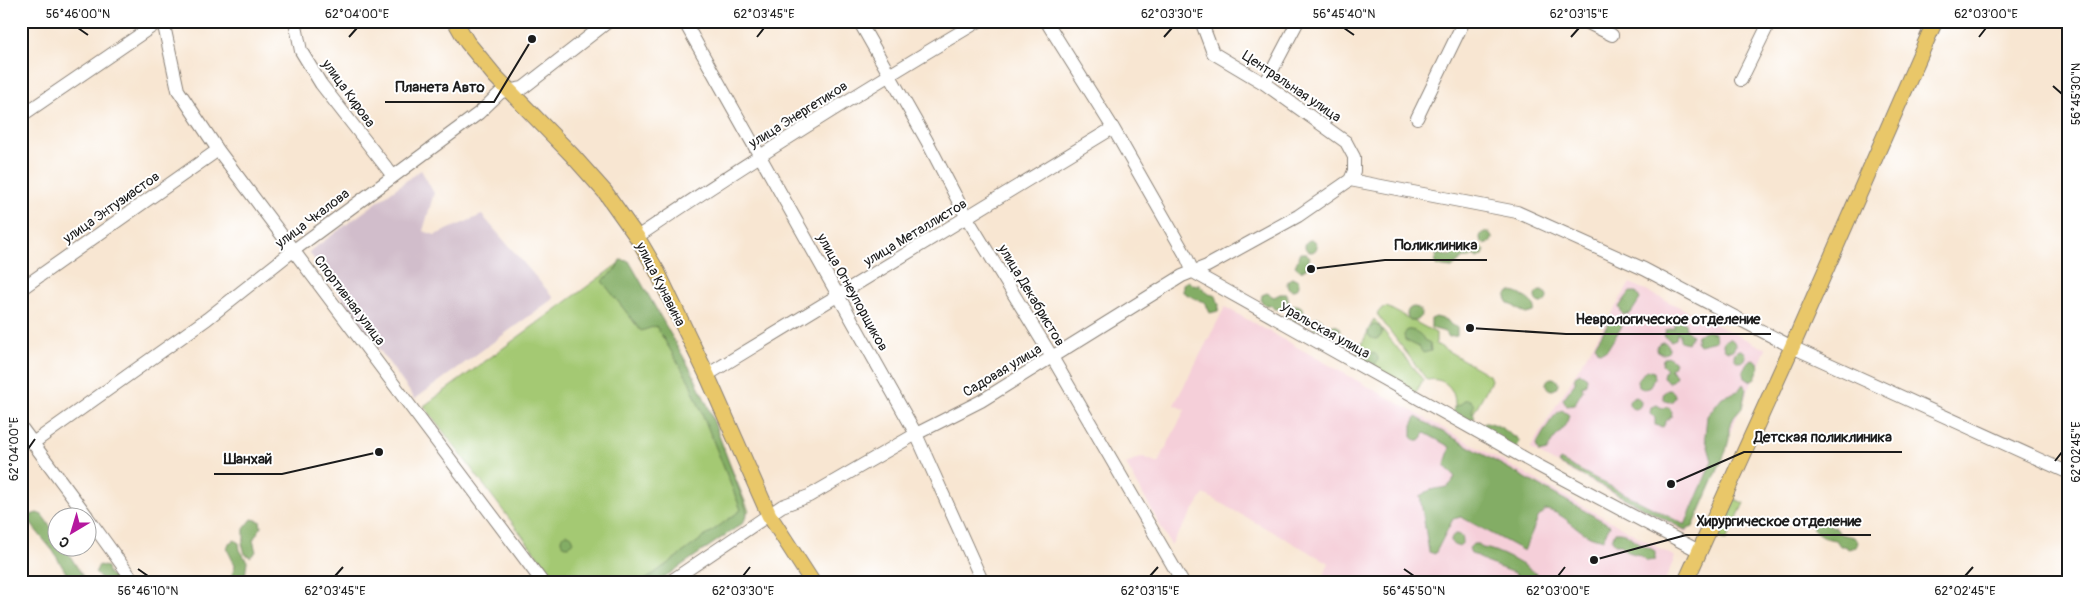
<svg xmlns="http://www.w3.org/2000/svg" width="2090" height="604" font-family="Pangolin,sans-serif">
  <rect width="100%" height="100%" fill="#fff"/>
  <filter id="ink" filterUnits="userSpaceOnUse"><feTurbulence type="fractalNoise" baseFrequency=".02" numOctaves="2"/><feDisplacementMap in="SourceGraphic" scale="10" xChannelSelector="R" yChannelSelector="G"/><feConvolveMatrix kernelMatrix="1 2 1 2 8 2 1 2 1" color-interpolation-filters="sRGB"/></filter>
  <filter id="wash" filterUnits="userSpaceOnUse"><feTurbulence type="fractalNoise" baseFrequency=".0096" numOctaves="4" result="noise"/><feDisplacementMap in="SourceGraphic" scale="20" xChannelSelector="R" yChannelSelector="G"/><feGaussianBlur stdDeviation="1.12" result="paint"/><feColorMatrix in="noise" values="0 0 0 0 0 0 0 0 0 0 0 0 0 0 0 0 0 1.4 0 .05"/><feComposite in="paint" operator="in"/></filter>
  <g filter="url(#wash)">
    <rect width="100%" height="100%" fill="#f8e6d2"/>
    <!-- built -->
    <path fill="#f5cfd9" d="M1630,283L1766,349L1687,533L1530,449Z
      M1225,307L1675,557L1664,583H1321L1329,563L1204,494L1171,545L1126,464L1143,457L1158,463L1185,410L1174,405Z"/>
    <!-- industrial -->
    <path fill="#d1bdcb" d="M421,170L434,193L423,231L435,235L482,215L554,298L415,399L309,252Z"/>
    <!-- green -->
    <path fill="#a4c973" stroke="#607248" d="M622,261L696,383L749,511L647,583H558L424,406Z
      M1387,307L1436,333V344L1489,375L1491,380L1489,385L1469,421L1455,407C1456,389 1445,377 1427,380L1377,314L1382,308Z
      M1374,319L1423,380L1415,394L1354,360Z
      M1734,499L1744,503L1726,541L1716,536Z"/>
    <!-- forest -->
    <path fill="#83ad65" stroke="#506440" d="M1480 238a6 6 0 1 1 12 0a6 6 0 1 1-12 0Z
      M1305 246a6 6 0 1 1 12 0a6 6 0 1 1-12 0Z
      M1478,244L1485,250L1483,255L1478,258L1473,255L1469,258H1463L1452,268L1437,266L1434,261L1437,254L1450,256L1454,251H1460L1463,246L1472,249Z
      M1301,253H1306L1310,257L1306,268L1301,271L1295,266Z
      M620,260L629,261L692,372L708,406L746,508L747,515L743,523L656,583H641L741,510L689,381L656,326L641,331L602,281L616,269Z
      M1287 284a6 6 0 1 1 12 0a6 6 0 1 1-12 0Z
      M1188,281L1194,285H1199L1209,294L1216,296L1219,305L1218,311L1210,313L1205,302C1201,302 1186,294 1183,292V284Z
      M1535 297a6 6 0 1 1 12 0a6 6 0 1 1-12 0Z
      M1509,292C1517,291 1531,300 1535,307L1534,312L1526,314L1507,302L1506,296Z
      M1630,292H1636L1640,299L1631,313L1623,315L1619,307Z
      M1267,293L1274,297L1280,294H1286L1289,301L1280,309H1274L1271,305H1265L1261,301L1262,295Z
      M1288 313a8 8 0 1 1 16 0a8 8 0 1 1-16 0Z
      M1407 314a7 7 0 1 1 14 0a7 7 0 1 1-14 0Z
      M1311 323a6 6 0 1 1 12 0a6 6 0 1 1-12 0Z
      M1436,317L1447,320L1451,325L1457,327V336L1449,337L1445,332L1431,328V319Z
      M1615,318L1620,321L1622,326L1607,350L1599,352L1595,345L1610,321Z
      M1680,321L1685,323L1686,330L1692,335L1688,343L1680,341V334L1677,333L1676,339L1671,341L1664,336L1666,330L1674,328L1675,323Z
      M1328 331a6 6 0 1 1 12 0a6 6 0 1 1-12 0Z
      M1368 332a7 7 0 1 1 14 0a7 7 0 1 1-14 0Z
      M1407,330C1413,329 1422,334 1424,340L1430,343L1431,351L1423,353L1419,347L1405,340L1404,335Z
      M1707,331L1715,333L1716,341L1699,345L1696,341L1697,335Z
      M1723 345a6 6 0 1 1 12 0a6 6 0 1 1-12 0Z
      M1657 348a6 6 0 1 1 12 0a6 6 0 1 1-12 0Z
      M1734 356a6 6 0 1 1 12 0a6 6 0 1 1-12 0Z
      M1366 359a6 6 0 1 1 12 0a6 6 0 1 1-12 0Z
      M1668,356L1675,362L1673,367L1670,369L1676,375L1674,380L1669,383L1663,378L1664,372L1667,370L1662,365L1663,359Z
      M1753,360L1758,362L1759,368L1755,378L1750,381L1744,378L1743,373L1748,362Z
      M1646,370L1654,372L1655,378L1649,387L1644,389L1638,387L1637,381Z
      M1580,373L1587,378L1586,384L1582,386L1583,390L1574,405L1567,406L1563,399L1575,383V376Z
      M1546 384a6 6 0 1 1 12 0a6 6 0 1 1-12 0Z
      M1743,384L1746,389L1742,408L1734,417L1729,428V439L1726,451L1693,527L1685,530L1558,463L1560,460L1685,525L1712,461L1705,436L1707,416L1722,397L1738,391Z
      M1663 396a6 6 0 1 1 12 0a6 6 0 1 1-12 0Z
      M1629 403a6 6 0 1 1 12 0a6 6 0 1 1-12 0Z
      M1464,400H1470L1474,405L1472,411L1475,417L1471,422L1453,412L1454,407L1461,404Z
      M1657,405L1662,408L1669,407L1672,412L1671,417L1667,420L1663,427L1655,425V418L1650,413L1651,407Z
      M1562,410L1569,415C1567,429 1552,437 1547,451L1539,453L1536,445C1542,436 1552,414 1562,410Z
      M1416,417L1610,525L1603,539C1580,539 1567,512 1545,510L1538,518L1524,551L1461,517L1453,519L1435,554L1429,552L1420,496C1423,494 1427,491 1431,490C1444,486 1448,491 1455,477L1445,466C1445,459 1449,454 1450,447L1425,433L1420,441H1416L1412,437V425Z
      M1485,422C1493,422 1507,430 1512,436L1516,437L1520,441L1516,449L1481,427Z
      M37,513L42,515L56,534L58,546L65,548L87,583H72L53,551L34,528L30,521L31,515Z
      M252,519L260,521L261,527L253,540L256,552L250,557L245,554L242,543L244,540V529Z
      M1818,519L1836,528L1840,534L1854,537L1858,542L1856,547L1848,549L1845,546H1840L1836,540C1827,540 1813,533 1811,524Z
      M1615,532C1627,531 1629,537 1637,542C1643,546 1649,547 1655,551V560L1647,561L1639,555L1628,552L1621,544H1615L1612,540Z
      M1451 540a6 6 0 1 1 12 0a6 6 0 1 1-12 0Z
      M561 540a6 6 0 1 1 12 0a6 6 0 1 1-12 0Z
      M234,540L239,543L240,550L247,561L245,577L239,583H226L228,578L232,576L235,565L227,549L229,543Z
      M1473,544H1479L1482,548C1496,548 1539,572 1546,583H1528L1514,573L1485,562L1478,556L1471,554L1469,548Z
      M99,565L107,567L108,573L114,578L113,583H102L101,578L95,573Z"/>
  </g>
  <g filter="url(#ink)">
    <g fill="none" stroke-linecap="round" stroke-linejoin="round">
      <!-- minor casing -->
      <g stroke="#8a8177" stroke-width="14">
        <path id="minor" d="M163,21L178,90L218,150L543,583
          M295,21L301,51L321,84L393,176
          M684,21L916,434L983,583
          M859,21L927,141L967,218L1052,357L1183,583
          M1046,21L1113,128L1186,256L1193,272L1537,465L1699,551
          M1584,21L1612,35
          M1741,80L1770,21
          M1265,84L1298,21
          M21,116L160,21
          M1417,118L1464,21
          M1350,180L1517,212L1644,269L1792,347L2069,473
          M637,237C749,161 863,90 979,21
          M21,289L218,150
          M707,375L1113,128
          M21,427L87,516
          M33,443L207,319L294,250L479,113L501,92L523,88L609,21
          M88,518L135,583
          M668,583L782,506L809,496L916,434L981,401L1182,276L1207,266L1298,216L1350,180L1354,171V157L1346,142L1265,84L1213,53L1201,21"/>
      </g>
      <!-- major casing -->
      <g stroke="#8a8177" stroke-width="17">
        <path id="major" d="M455,21L467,42L495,76L572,155L605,192L637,237L657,271L707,375L769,515L813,583
          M1685,583L1792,347L1935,21"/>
      </g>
      <!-- minor -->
      <use href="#minor" stroke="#fff" stroke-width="12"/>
      <!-- major -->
      <use href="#major" stroke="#e9c769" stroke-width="15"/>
    </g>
  </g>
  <!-- ticks -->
  <path fill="none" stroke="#1c1c1c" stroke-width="2" d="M78,28L88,35M1344,28L1354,35M349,37L357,28M757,37L764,28M1164,37L1172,28M1571,37L1579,28M1979,37L1986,28M2053,86L2062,94M28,449L35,439M2055,461L2062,452M138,569L148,576M1404,569L1414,576M335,576L343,567M743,576L750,567M1150,576L1158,567M1558,576L1565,567M1965,576L1973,567"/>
  <g text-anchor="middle" stroke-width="4" stroke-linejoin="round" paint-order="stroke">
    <!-- street labels -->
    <g font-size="14" fill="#1c1c1c" stroke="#fff">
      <text transform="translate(1292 86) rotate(34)" y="5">Центральная улица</text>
      <text transform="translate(349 93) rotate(54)" y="5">улица Кирова</text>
      <text transform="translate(798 114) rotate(-32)" y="5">улица Энергетиков</text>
      <text transform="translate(111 207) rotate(-35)" y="5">улица Энтузиастов</text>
      <text transform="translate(312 218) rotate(-37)" y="5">улица Чкалова</text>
      <text transform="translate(915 232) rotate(-31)" y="5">улица Металлистов</text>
      <text transform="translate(661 284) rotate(63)" y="5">улица Кунавина</text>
      <text transform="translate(853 292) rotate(61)" y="5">улица Огнеупорщиков</text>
      <text transform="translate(1032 295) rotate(59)" y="5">улица Декабристов</text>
      <text transform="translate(350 300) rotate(53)" y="5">Спортивная улица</text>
      <text transform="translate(1325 330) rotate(29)" y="5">Уральская улица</text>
      <text transform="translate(1002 370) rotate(-31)" y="5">Садовая улица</text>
    </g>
  </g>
  <!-- callouts -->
  <path fill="none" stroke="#1c1c1c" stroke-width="2" d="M532 39L494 102H385M1311 269L1385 260H1487M1470 328L1566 334H1771M1671 484L1744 452H1902M379 452L282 474H214M1594 560L1686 535H1871"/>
  <g fill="#1c1c1c" stroke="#fff" stroke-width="2">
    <circle cx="532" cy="39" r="5"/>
    <circle cx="1311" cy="269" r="5"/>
    <circle cx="1470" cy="328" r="5"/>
    <circle cx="1671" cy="484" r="5"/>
    <circle cx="379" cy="452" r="5"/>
    <circle cx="1594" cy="560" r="5"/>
  </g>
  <g font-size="15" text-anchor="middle" font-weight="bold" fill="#1c1c1c" stroke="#fff" stroke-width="4" stroke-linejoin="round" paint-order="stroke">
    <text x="440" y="92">Планета Авто</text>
    <text x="1436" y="250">Поликлиника</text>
    <text x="1668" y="324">Неврологическое отделение</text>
    <text x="1823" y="442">Детская поликлиника</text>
    <text x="248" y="464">Шанхай</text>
    <text x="1779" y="526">Хирургическое отделение</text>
  </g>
  <!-- margin -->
  <rect width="2090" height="604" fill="none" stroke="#fff" stroke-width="55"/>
  <!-- north arrow -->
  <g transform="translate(72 532) rotate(218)"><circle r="24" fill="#ffffff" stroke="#a4a4a4"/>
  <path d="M0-4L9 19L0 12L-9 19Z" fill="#b5179e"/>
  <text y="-8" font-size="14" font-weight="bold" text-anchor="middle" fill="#1c1c1c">С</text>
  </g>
  <rect x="28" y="28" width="2034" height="548" fill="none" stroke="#1c1c1c" stroke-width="2"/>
  <g font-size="12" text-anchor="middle" fill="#1c1c1c">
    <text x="78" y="18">56°46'00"N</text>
    <text x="357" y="18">62°04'00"E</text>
    <text x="764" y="18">62°03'45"E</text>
    <text x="1172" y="18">62°03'30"E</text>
    <text x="1344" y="18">56°45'40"N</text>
    <text x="1579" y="18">62°03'15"E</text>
    <text x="1986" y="18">62°03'00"E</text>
    <text transform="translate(2076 94) rotate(-90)" y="4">56°45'30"N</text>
    <text transform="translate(14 449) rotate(-90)" y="4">62°04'00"E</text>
    <text transform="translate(2076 452) rotate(-90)" y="4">62°02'45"E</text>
    <text x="148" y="595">56°46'10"N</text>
    <text x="335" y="595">62°03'45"E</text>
    <text x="743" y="595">62°03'30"E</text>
    <text x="1150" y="595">62°03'15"E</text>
    <text x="1414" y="595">56°45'50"N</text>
    <text x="1558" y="595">62°03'00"E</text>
    <text x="1965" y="595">62°02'45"E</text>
  </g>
</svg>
